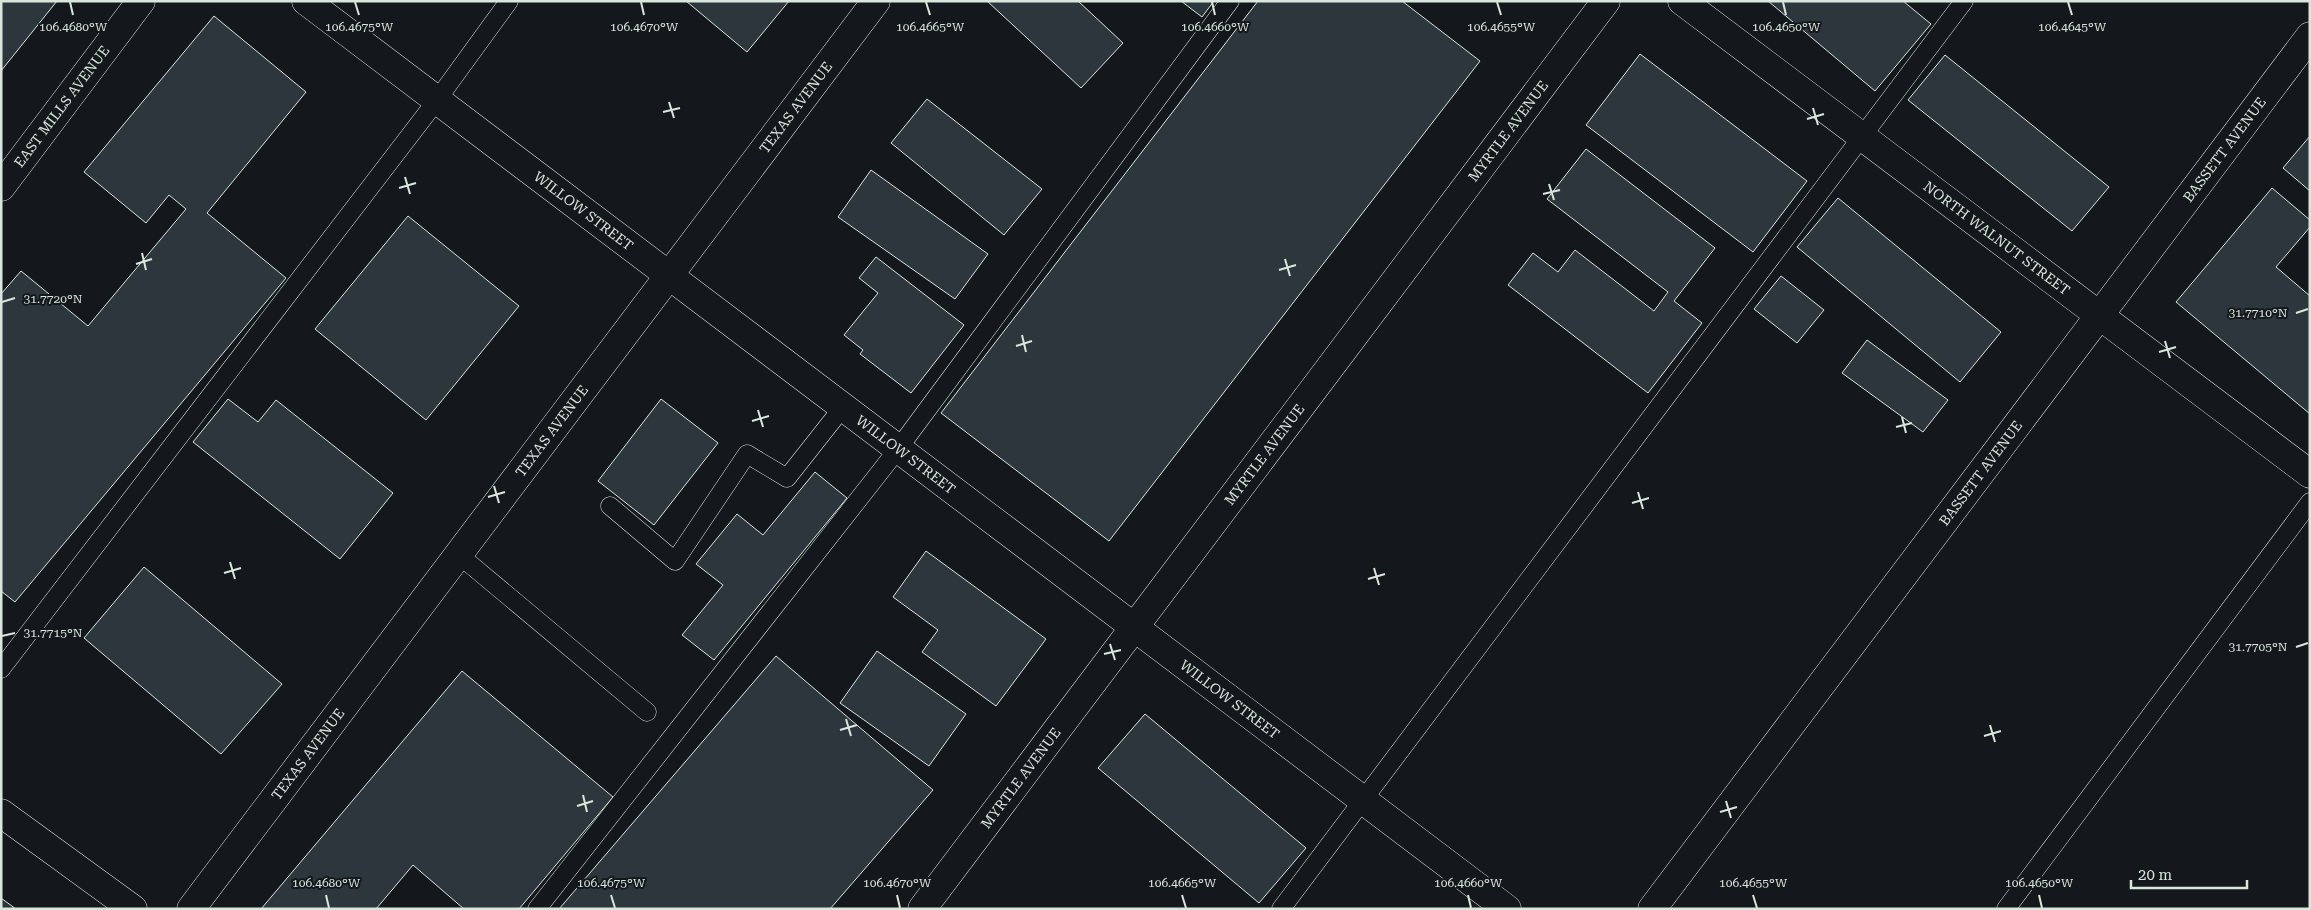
<svg xmlns="http://www.w3.org/2000/svg" width="2311" height="910" font-family="'Roboto Serif',serif">
  <rect width="100%" height="100%" fill="#14181c"/>
  <!-- building -->
  <path fill="#2c363c" stroke="#d8e6dc" d="M1,1H57L1,71Z
    M686,1H789L747,52Z
    M987,1H1078L1123,43L1081,88Z
    M1181,1H1214L1202,17Z
    M1258,1H1402L1480,61L1109,541L941,413Z
    M1768,1H1903L1931,24L1875,91Z
    M214,16L306,92L207,213L286,278L15,602L1,591V294L21,271L88,326L186,209L169,195L146,223L84,172Z
    M1640,54L1807,181L1753,252L1586,125Z
    M1945,55L2109,187L2072,231L1908,100Z
    M927,99L1042,189L1004,235L891,143Z
    M2310,136V191L2283,168Z
    M1586,149L1715,248L1674,301L1702,323L1648,393L1508,285L1533,253L1558,272L1575,250L1654,311L1668,292L1547,199Z
    M871,170L988,254L955,299L838,217Z
    M2272,188L2310,220V227L2276,267L2310,296V414L2176,302Z
    M1838,198L2001,332L1960,382L1797,247Z
    M408,216L519,306L426,420L315,329Z
    M876,257L964,325L911,393L860,354L863,350L844,335L878,293L859,278Z
    M1781,276L1824,310L1797,343L1754,309Z
    M1867,340L1948,400L1923,432L1842,373Z
    M228,399L258,422L276,400L393,493L340,559L193,442Z
    M661,399L718,443L654,525L598,481Z
    M815,472L847,498L714,660L682,635L723,585L696,564L737,514L763,535Z
    M926,551L1046,639L996,706L922,652L938,630L893,597Z
    M144,567L282,684L221,754L84,638Z
    M877,651L966,714L929,766L840,703Z
    M776,656L933,790L830,909H559Z
    M462,671L613,797L519,909H464L413,865L376,909H261Z
    M1145,714L1306,848L1259,903L1098,768Z
    M1,898L16,909H1Z"/>
  <g fill="none" stroke-linecap="round" stroke-linejoin="round">
    <!-- lane casing -->
    <g stroke="#d8e6dc" stroke-width="19">
      <path id="lane" d="M610,506L675,561L747,454L787,478L843,407
        M458,554L647,712
        M1,669L437,100L509,1
        M537,909L898,449L1230,1
        M1281,909L1964,1
        M2006,909L2310,502"/>
    </g>
    <!-- street casing -->
    <g stroke="#d8e6dc" stroke-width="29">
      <g id="street">
        <path id="s1" d="M306,1L1507,909"/>
        <path id="s2" d="M1682,1L2310,474"/>
        <path id="s3" d="M1,187L141,1"/>
        <path d="M1,813L133,909"/>
        <path id="s4" d="M1652,909L2310,36"/>
      </g>
    </g>
    <!-- secondary casing -->
    <g stroke="#d8e6dc" stroke-width="29">
      <g id="secondary">
        <path id="s5" d="M191,909L876,1"/>
        <path id="s6" d="M922,909L1606,1"/>
      </g>
    </g>
    <!-- lane -->
    <use href="#lane" stroke="#14181c" stroke-width="18"/>
    <!-- street -->
    <use href="#street" stroke="#14181c" stroke-width="28"/>
    <!-- secondary -->
    <use href="#secondary" stroke="#14181c" stroke-width="28"/>
  </g>
  <!-- ticks -->
  <path fill="none" stroke="#d8e6dc" stroke-width="2" d="M70,2L73,15M355,2L359,15M641,2L644,15M926,2L930,15M1212,2L1215,15M1497,2L1501,15M1783,2L1786,15M2068,2L2072,15M669,102L674,118M1813,108L1818,125M663,112L680,108M1807,119L1824,114M405,177L410,194M1549,184L1554,200M399,188L416,183M1543,194L1560,190M142,253L146,270M1285,259L1290,276M136,264L152,259M1279,270L1296,265M2,302L15,298M2296,313L2308,309M1022,335L1026,352M2165,341L2170,358M1016,346L1032,341M2159,352L2176,347M758,410L763,427M1902,417L1906,433M752,421L769,416M1896,427L1912,423M494,486L499,503M1638,492L1643,509M488,497L505,492M1632,503L1649,498M230,562L235,579M1374,568L1379,585M224,573L241,568M1368,579L1385,574M2,636L15,633M1110,644L1115,660M2296,647L2308,643M1104,654L1121,650M846,719L851,736M1990,725L1995,742M840,730L857,725M1984,736L2001,731M583,795L587,812M1726,801L1731,818M577,806L593,801M1720,812L1737,807M326,895L329,908M611,895L615,908M897,895L900,908M1182,895L1186,908M1468,895L1471,908M1753,895L1757,908M2039,895L2042,908"/>
  <g text-anchor="middle" stroke-width="4" stroke-linejoin="round" paint-order="stroke">
    <!-- street labels -->
    <g font-size="14" fill="#d8e6dc" stroke="#14181c">
      <text dy="5" stroke="none"><textPath href="#s3" startOffset="101">EAST MILLS AVENUE</textPath></text>
      <text dy="5" stroke="none"><textPath href="#s5" startOffset="1004">TEXAS AVENUE</textPath></text>
      <text dy="5" stroke="none"><textPath href="#s6" startOffset="974">MYRTLE AVENUE</textPath></text>
      <text dy="5" stroke="none"><textPath href="#s4" startOffset="951">BASSETT AVENUE</textPath></text>
      <text dy="5" stroke="none"><textPath href="#s1" startOffset="348">WILLOW STREET</textPath></text>
      <text dy="5" stroke="none"><textPath href="#s2" startOffset="394">NORTH WALNUT STREET</textPath></text>
      <text dy="5" stroke="none"><textPath href="#s5" startOffset="599">TEXAS AVENUE</textPath></text>
      <text dy="5" stroke="none"><textPath href="#s1" startOffset="752">WILLOW STREET</textPath></text>
      <text dy="5" stroke="none"><textPath href="#s6" startOffset="569">MYRTLE AVENUE</textPath></text>
      <text dy="5" stroke="none"><textPath href="#s4" startOffset="546">BASSETT AVENUE</textPath></text>
      <text dy="5" stroke="none"><textPath href="#s1" startOffset="1158">WILLOW STREET</textPath></text>
      <text dy="5" stroke="none"><textPath href="#s5" startOffset="194">TEXAS AVENUE</textPath></text>
      <text dy="5" stroke="none"><textPath href="#s6" startOffset="164">MYRTLE AVENUE</textPath></text>
    </g>
  </g>
  <g font-size="12" text-anchor="middle" fill="#d8e6dc" stroke="#14181c" stroke-width="4" stroke-linejoin="round" paint-order="stroke">
    <text x="73" y="31">106.4680°W</text>
    <text x="359" y="31">106.4675°W</text>
    <text x="644" y="31">106.4670°W</text>
    <text x="930" y="31">106.4665°W</text>
    <text x="1215" y="31">106.4660°W</text>
    <text x="1501" y="31">106.4655°W</text>
    <text x="1786" y="31">106.4650°W</text>
    <text x="2072" y="31">106.4645°W</text>
    <text x="53" y="303">31.7720°N</text>
    <text x="2258" y="317">31.7710°N</text>
    <text x="53" y="637">31.7715°N</text>
    <text x="2258" y="651">31.7705°N</text>
    <text x="326" y="887">106.4680°W</text>
    <text x="611" y="887">106.4675°W</text>
    <text x="897" y="887">106.4670°W</text>
    <text x="1182" y="887">106.4665°W</text>
    <text x="1468" y="887">106.4660°W</text>
    <text x="1753" y="887">106.4655°W</text>
    <text x="2039" y="887">106.4650°W</text>
  </g>
  <!-- border -->
  <rect width="2311" height="910" fill="none" stroke="#d8e6dc" stroke-width="5"/>
  <!-- scale -->
  <path d="M2131 880v8h116v-8" fill="none" stroke="#d8e6dc" stroke-width="2.5"/>
  <text x="2138" y="880" font-size="15" fill="#d8e6dc" stroke="#14181c" stroke-width="4" paint-order="stroke">20 m</text>
</svg>
